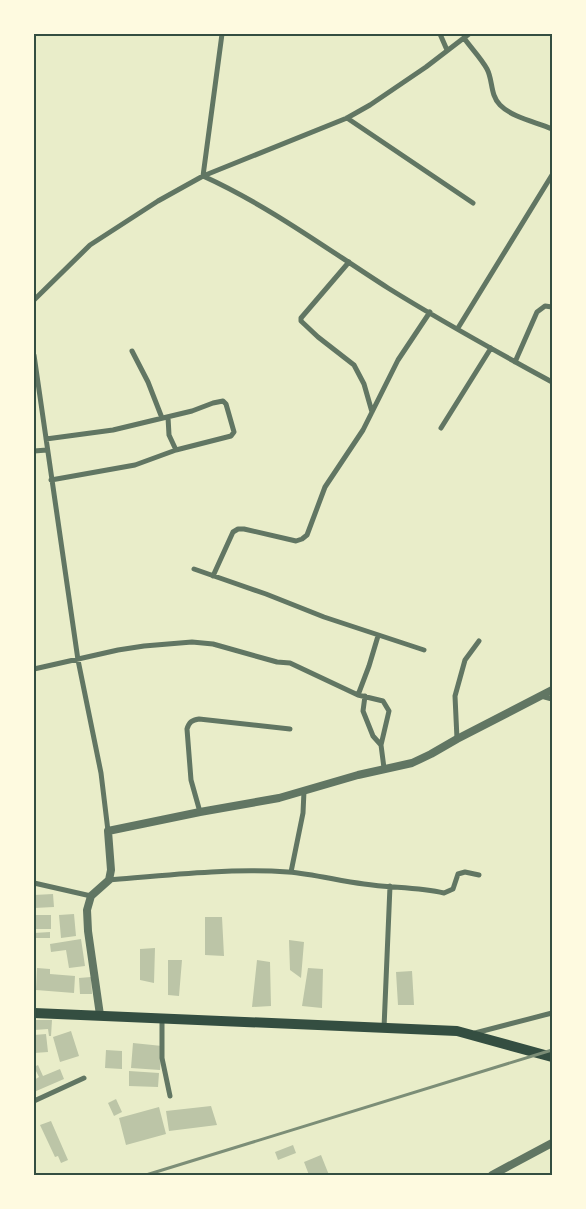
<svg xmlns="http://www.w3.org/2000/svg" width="586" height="1209" font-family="'Zilla Slab',serif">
  <rect width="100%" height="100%" fill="#e9edc9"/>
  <!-- building -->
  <path fill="#bcc5a7" d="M53,894L54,907L34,908V895Z
    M74,914L76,936L61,938L59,915Z
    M34,915H51V929H34Z
    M205,917H222L224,956L205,955Z
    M50,932V938H34V933Z
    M81,939L85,966L69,968L66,950L51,952L50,944Z
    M289,940L304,942L301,978L290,970Z
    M155,948L154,983L140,980V949Z
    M168,960H182L179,996L168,995Z
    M257,960L270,962L271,1006L252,1007Z
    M37,968L50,969V974L75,976L74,993L36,990Z
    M308,968L323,969L322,1008L302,1006Z
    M412,971L414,1005H398L396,972Z
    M91,977L92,994H80L79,978Z
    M34,1020H52L51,1036H49L48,1029L34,1030Z
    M71,1031L79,1056L60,1062L53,1037Z
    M46,1034L48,1052L34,1053V1035Z
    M133,1043L162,1046L160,1070L131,1068Z
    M106,1050L122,1051V1069L105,1068Z
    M38,1065L43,1076L60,1069L64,1079L34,1092V1080L39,1077L34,1067Z
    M129,1071L159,1073L158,1087L129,1086Z
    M116,1099L122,1112L114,1116L108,1103Z
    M211,1106L217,1125L169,1131L166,1111Z
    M159,1107L166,1134L126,1145L119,1118Z
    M51,1121L68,1160L61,1163L58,1156L55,1157L40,1125Z
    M293,1145L296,1153L278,1160L275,1152Z
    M321,1155L329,1175H309L304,1162Z"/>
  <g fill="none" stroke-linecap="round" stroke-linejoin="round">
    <!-- minor -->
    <path stroke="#617663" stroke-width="5" d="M440,34L447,50
      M464,38C471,48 481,58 487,69C493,80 490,95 500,105C513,118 536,122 552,129
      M347,118L473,203
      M203,176C269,206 327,249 388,288C441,321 497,352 552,382
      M203,176L222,34
      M349,262L301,318V321L318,337L354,365L364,384L372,412
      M34,300L90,245L158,201L203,176L347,118L370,105L426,67L469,34
      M458,328L552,175
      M132,351L148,382L162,418
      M34,355L78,660L101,773L108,831
      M515,362L537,312L545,306L552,307
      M168,417L169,435L176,450
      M441,428L491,348
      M46,439L113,430L192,411L213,403L223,401L226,404L234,432L231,436L176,450L135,465L51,480
      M34,451L47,450
      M194,569L266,594L324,617L424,650
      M213,576L233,532L238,529H244L296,541L302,539L307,535L325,487L363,430L398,360L430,312
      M34,669L118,650L144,646L192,642L213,644L277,662L290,663L358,695L383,701L389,711L381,745
      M358,695L369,666L378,636
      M365,696L363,711L373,736L381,745L384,768
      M541,696L552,699
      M457,739L455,696L465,660L479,641
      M200,812L191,780L187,729C189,722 192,720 199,719L290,729
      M291,872L303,813L304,791
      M109,880C168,875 229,868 288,872C314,874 339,881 364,884C391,888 418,887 444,893L453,889L458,874L465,872L479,875
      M34,883L91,896
      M162,1018V1058L170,1096
      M384,1028L390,886
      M475,1033L552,1013
      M34,1101L84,1078"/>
    <!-- tertiary -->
    <path stroke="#617663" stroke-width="8" d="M100,1015L88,931L87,910L91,896L109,880L111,870L108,831L200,812L279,798L358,775L412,763L431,754L457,739L552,690
      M492,1175L552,1143"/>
    <!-- primary -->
    <path stroke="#344e41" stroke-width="10" d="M34,1013L457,1031L552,1057"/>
    <!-- rail -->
    <path stroke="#7c8e77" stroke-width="3" d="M146,1175L552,1050"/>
  </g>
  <!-- border -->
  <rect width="586" height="1209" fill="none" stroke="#fefae0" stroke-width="70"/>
  <rect x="35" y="35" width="516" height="1139" fill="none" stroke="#344e41" stroke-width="2"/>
</svg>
